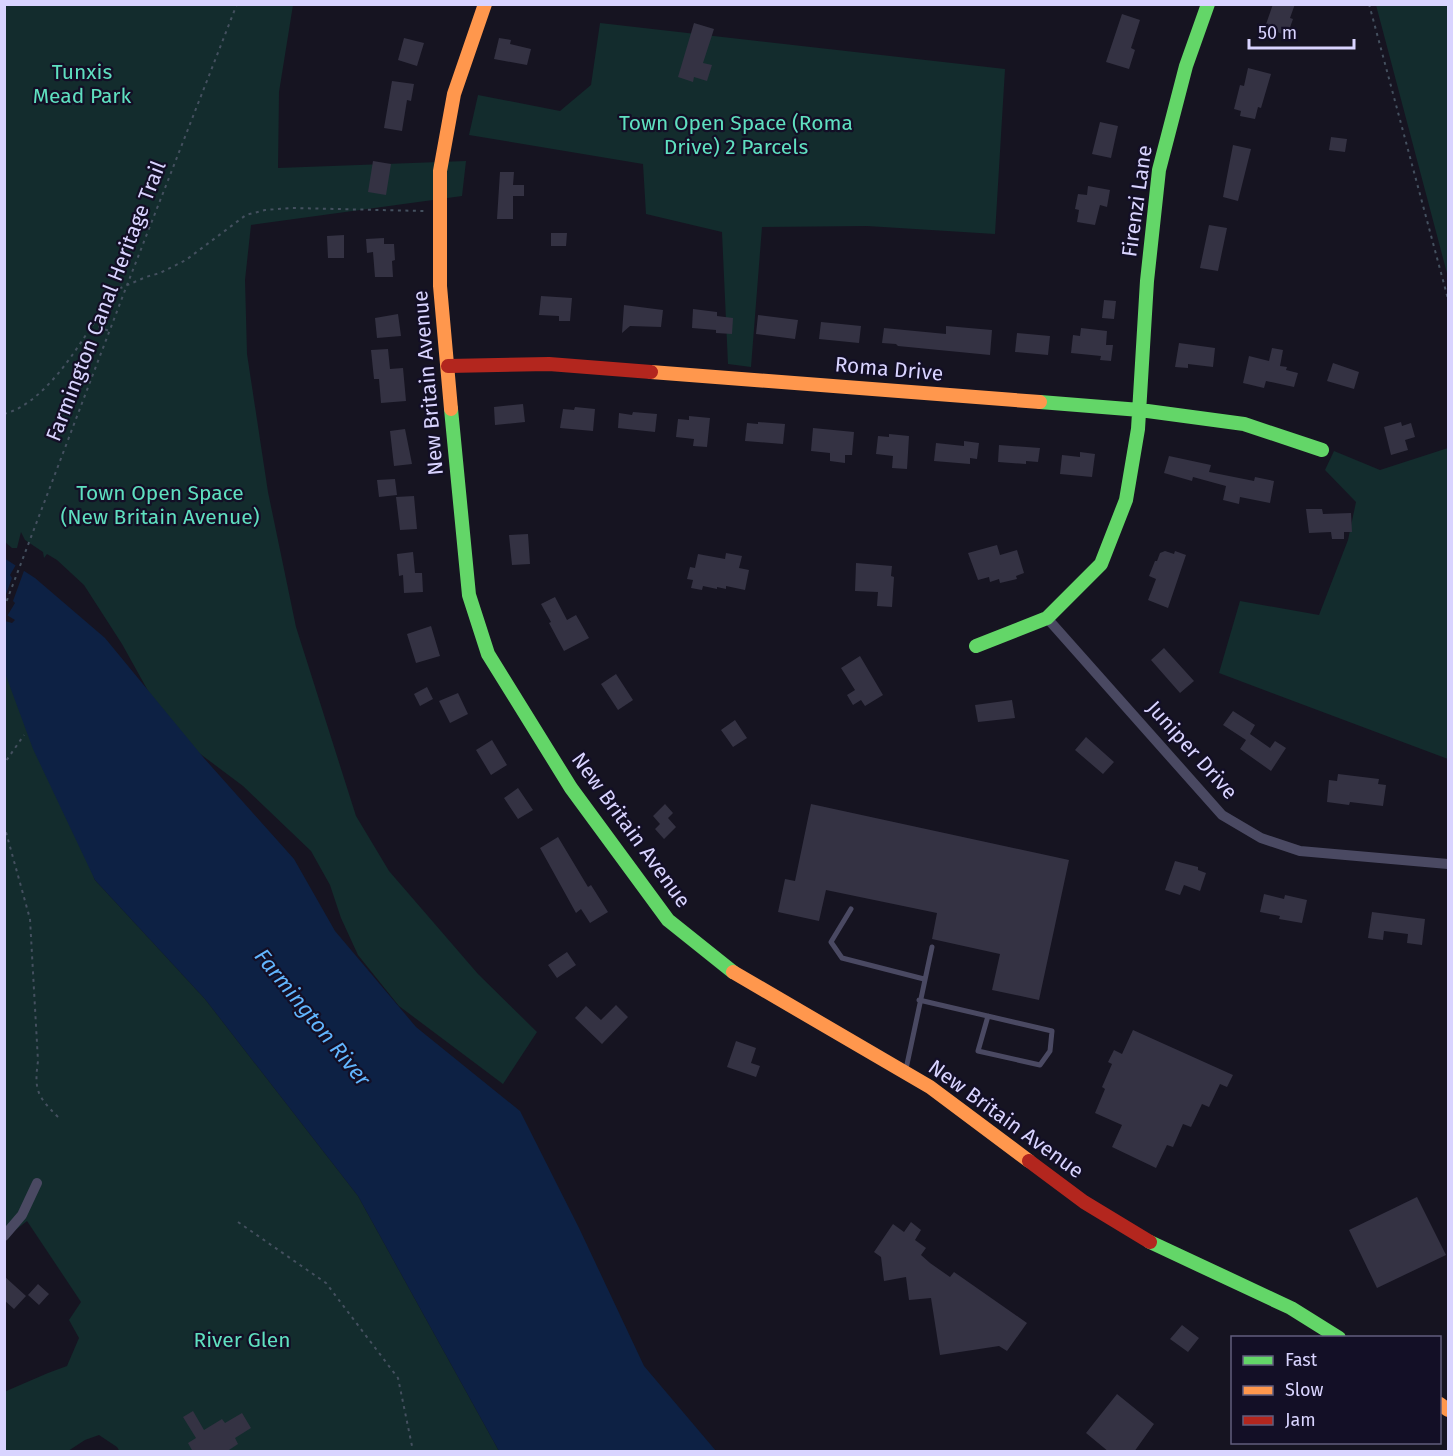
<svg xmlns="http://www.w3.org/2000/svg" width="1453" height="1456" font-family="'Fira Sans',sans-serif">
  <rect width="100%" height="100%" fill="#161421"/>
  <!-- green -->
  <path fill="#132c2d" d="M4,5H293L279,92L278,168L466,161L462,196L251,225L245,280L247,354L268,492L296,627L356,816L389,871L478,974L537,1032L503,1084L399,1006L358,955L341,918L330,885L311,851L243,786L171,732L122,644L84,585L57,560L47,554L44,558L43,552L25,540L21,532L17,548H12L5,542Z
    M1376,5H1448V277Z
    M600,23L1005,69L995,234L867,226L762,227L751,367L728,364L722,232L646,214L643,164L469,135L478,95L560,111L591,85Z
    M1448,448V759L1219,673L1240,601L1319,615L1348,540L1356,502L1325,470L1334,451L1380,470Z
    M5,640L95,880L205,999L358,1196L499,1451L120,1452L117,1447L99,1435L85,1440L68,1451H5L4,1392L48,1373L67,1366L79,1338L69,1320L81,1302L27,1221L8,1236L5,1231Z"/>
  <!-- water -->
  <path fill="#0d2144" d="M4,558L35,578L105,638L203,757L294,859L335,931L416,1027L520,1111L579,1228L644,1366L716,1451H499L358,1196L205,999L95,880L33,749L5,673V621L12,623L15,620L5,614Z"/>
  <!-- pier -->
  <path fill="#161421" d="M17,563L25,568L13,601L15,603L6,618L4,617L5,597L12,578L10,575Z"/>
  <!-- building -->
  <path fill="#343243" d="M1273,4H1295L1290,18L1293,19L1287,36L1265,27Z
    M1122,14L1140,20L1131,48L1135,50L1129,69L1106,62Z
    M694,23L714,29L703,63L712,65L707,81L694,77L693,82L678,77Z
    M404,38L424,43L417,66L398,60Z
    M499,38L511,40L510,44L531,49L527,65L494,59Z
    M1248,68L1271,74L1261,108L1258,107L1255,119L1240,116L1241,111L1234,109L1240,85L1244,86Z
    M392,81L414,84L411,101L407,100L402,131L384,128Z
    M1100,122L1118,126L1111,158L1092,154Z
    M1331,137L1347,139L1345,152L1329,150Z
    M1233,145L1251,149L1238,201L1223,197Z
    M373,161L391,164L386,195L368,192Z
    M500,172H514L513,185H524V196H513V219H497Z
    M1088,186L1110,190L1107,207L1100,205L1095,225L1077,222L1079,210L1075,209L1078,194L1087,195Z
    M1209,225L1227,228L1218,271L1200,268Z
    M551,233H567L566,246H551Z
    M344,235V258H328L327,236Z
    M384,238V244H394L395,260L392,261L393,277H375L373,252L367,253L366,239Z
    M541,296L572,298L570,321H559V316L539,315Z
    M1104,300L1116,301L1114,319L1102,318Z
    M624,305L663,310L661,327L630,326L622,333Z
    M693,309L717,312V316L733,318L732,334L716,333V330L692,328Z
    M398,314L401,336L377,338L375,318Z
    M758,315L798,320L795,339L756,334Z
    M821,322L861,326L859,343L819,339Z
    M946,326L992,330L990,355L898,346L896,344L882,343L884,328L946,334Z
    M1081,328L1107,331L1106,345H1113L1111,361L1100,360L1101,356L1071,353L1073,335L1080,336Z
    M1017,333L1050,336L1048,355L1015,352Z
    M1179,343L1215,348L1213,367L1188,364V368L1175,367Z
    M1272,348L1283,350L1280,366L1287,367L1286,370L1298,373L1294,387L1266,381L1264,388L1243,383L1249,356L1269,361Z
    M388,349L390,369L403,368L406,401L381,403L379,379H374L371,350Z
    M1333,363L1359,372L1354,389L1327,381Z
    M523,404L525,422L495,425L494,407Z
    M575,407L595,409L593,431L560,428L563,409L574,410Z
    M633,412L657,414L655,432L618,428L619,413L632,415Z
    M689,416L710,418L707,447L693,446L694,439L676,437L678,419L689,420Z
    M758,422L785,424L783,444L745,441L747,423L758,424Z
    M1401,422L1402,426L1411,423L1415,437L1405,440L1408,450L1391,455L1384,427Z
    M813,428L854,432L852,455H845V463L830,461V453L811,451Z
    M405,429L412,464L394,466L390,431Z
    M889,434L909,436L907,469L892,468L893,456L876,454L878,436L889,437Z
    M964,441L979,443L977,459L970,458V464L934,461L936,443L964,446Z
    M999,445L1040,448L1038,462L1026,461V464L998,462Z
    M1080,452L1095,454L1092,477L1060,474L1062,455L1080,457Z
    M1169,456L1211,465L1209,472L1254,481L1255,477L1274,481L1270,503L1240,497L1239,504L1223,500L1226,486L1193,477L1192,481L1164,473Z
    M395,479L397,495L379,497L377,480Z
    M414,496L417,529L400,530L396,497Z
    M1306,509H1322L1323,514L1351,513L1352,532H1344V539H1332L1331,532L1309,533Z
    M528,534L530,564L512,565L509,535Z
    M997,545L1000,555L1017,550L1024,573L1016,576L1017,579L1000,583L999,579L990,582L989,577L978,580L968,553Z
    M1165,551L1174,554L1175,551L1186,555L1168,608L1148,600L1156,579L1149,576L1155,561H1157L1160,553Z
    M413,552L415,573H422L423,592L404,593L403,575L399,576L397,554Z
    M726,553L742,556L739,568L749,570L745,590L726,586V589L717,587V589L703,586L702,590L691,588L693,580L687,579L690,567L695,568L698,554L725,559Z
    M856,563L892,566L891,576L894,577L892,607L877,606L878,592L855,591Z
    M555,597L567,620L576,615L589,638L564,651L549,623L551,622L541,604Z
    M431,626L440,656L416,663L407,634Z
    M1164,648L1194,681L1180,693L1151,660Z
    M860,656L883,695L865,706L861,700L853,705L847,695L855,690L841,668Z
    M616,674L633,700L618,710L601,684Z
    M427,687L433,699L420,706L414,694Z
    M458,693L468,714L450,723L439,701Z
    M1012,700L1015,718L978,722L975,705Z
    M1233,711L1255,725L1250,734L1270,748L1275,741L1286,748L1271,771L1240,749L1246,740L1223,725Z
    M735,720L747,738L733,747L721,730Z
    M1086,737L1114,762L1103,774L1075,750Z
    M492,740L507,765L491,775L476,750Z
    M1338,774L1379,779L1378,784L1386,785L1383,806L1350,802L1349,805L1327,802L1329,780L1337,781Z
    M518,788L533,810L518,819L504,798Z
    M665,804L673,813L668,818L676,827L664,839L655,829L660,824L653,816Z
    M811,804L1069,860L1039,1000L992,990L1000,954L932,939L937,913L826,890L819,921L778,912L785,879L795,881Z
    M558,837L588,887L591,885L608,912L590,923L581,909L576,913L540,848Z
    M1175,861L1198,867V870L1206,873L1200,891L1184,885L1180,895L1165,890Z
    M1264,894L1284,899L1285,895L1307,900L1302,923L1279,919L1280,916L1260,912Z
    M1372,912L1425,919L1422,945L1407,943L1408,934L1384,931L1383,940L1368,938Z
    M567,952L576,965L557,978L548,965Z
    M616,1005L628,1017L602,1044L575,1018L586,1006L601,1020Z
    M1133,1030L1233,1075L1227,1087L1220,1084L1209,1107L1202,1104L1191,1127L1183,1124L1173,1147L1167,1145L1156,1168L1112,1147L1122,1125L1095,1113L1105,1089L1102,1087L1112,1064L1108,1062L1114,1050L1122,1054Z
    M736,1041L756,1048L751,1063L760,1066L756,1077L727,1067Z
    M1417,1197L1446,1255L1377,1288L1349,1230Z
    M911,1222L921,1230L915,1240L926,1248L921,1255L930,1263L950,1277L954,1272L1027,1323L1007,1351L999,1346L940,1355L931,1298L909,1300L906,1277L884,1281L881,1257L874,1252L893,1224L904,1232Z
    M4,1276L26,1296L14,1309L4,1300Z
    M38,1284L49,1294L39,1305L28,1295Z
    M1182,1325L1199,1338L1188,1352L1170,1339Z
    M1117,1394L1154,1424L1134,1452H1109L1086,1433Z
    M193,1411L204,1430L222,1419L225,1423L242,1413L251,1428L235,1438L238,1444L226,1452H193L188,1443L196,1438L183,1417Z"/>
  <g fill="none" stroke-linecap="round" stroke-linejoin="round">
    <!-- path -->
    <path stroke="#44505f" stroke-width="2" stroke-dasharray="3 4.5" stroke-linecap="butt" d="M1369,4L1448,299
      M93,324L116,290L146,277L160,273L186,260L246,215L265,210L292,208L424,211
      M4,414C42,404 73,355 93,324L109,331
      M4,608L127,285L237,4
      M4,767L6,761L24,735
      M4,825L30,919L38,1061C34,1090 37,1096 58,1117
      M238,1222L326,1283L398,1378L412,1446L411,1452"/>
    <!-- lane -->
    <path stroke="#4a4962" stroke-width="5" d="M851,909L831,942L842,958L924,979
      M919,1000L1052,1031L1050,1051L1040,1065L978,1051L988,1016
      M906,1069L932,947"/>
    <!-- street -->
    <path stroke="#4a4962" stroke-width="10" d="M1047,618L1222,815L1261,838L1300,851L1448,864
      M4,1236L22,1215L37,1183"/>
    <!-- fast -->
    <path stroke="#63d668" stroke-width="14" d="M1040,402L1140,410L1244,424L1322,450
      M451,409L469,595L488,654L571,788L668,920L733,972
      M976,646L1047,618L1101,564L1126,500L1138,429L1147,281L1159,170L1186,66L1208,4
      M1150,1242L1291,1308L1339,1338"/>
    <!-- slow -->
    <path stroke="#ff974d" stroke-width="14" d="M651,372L1040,402
      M451,409L440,286V171L454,94L485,4
      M733,972L930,1087L1029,1161
      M1440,1404L1448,1410"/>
    <!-- jam -->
    <path stroke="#b3261e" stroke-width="14" d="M448,366L549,364L651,372
      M1029,1161L1084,1202L1150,1242"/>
  </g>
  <g text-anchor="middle" stroke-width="4.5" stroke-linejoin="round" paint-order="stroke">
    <!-- park labels -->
    <g font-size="21" fill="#5fe0c0" stroke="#130f26">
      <text x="82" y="79">Tunxis<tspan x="82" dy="24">Mead Park</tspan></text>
      <text x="736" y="130">Town Open Space (Roma<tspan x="736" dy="24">Drive) 2 Parcels</tspan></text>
      <text x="160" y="500">Town Open Space<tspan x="160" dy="24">(New Britain Avenue)</tspan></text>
      <text x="242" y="1347">River Glen</text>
    </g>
    <!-- street labels -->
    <g font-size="21" fill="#d9d4ff" stroke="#130f26">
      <text transform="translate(1137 201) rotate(-82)" y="7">Firenzi Lane</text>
      <text transform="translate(106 301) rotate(-69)" y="7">Farmington Canal Heritage Trail</text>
      <text transform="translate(889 369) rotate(5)" y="7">Roma Drive</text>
      <text transform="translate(428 383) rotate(-95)" y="7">New Britain Avenue</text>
      <text transform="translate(1192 750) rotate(48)" y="7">Juniper Drive</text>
      <text transform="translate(631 830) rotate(54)" y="7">New Britain Avenue</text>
      <text transform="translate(1006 1119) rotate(36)" y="7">New Britain Avenue</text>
    </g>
    <!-- water labels -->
    <g font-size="22" font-style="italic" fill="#62b6ff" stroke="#130f26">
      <text transform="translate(313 1017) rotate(51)" y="8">Farmington River</text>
    </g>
  </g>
  <!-- border -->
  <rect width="1453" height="1456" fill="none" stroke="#d9d4ff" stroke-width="12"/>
  <!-- legend -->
  <rect x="1231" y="1336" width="210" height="108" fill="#130f26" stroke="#625e7d" stroke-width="1.5"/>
  <rect x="1243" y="1356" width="30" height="9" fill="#63d668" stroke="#625e7d" stroke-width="1.5"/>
  <text x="1285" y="1366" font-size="18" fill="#d9d4ff">Fast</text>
  <rect x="1243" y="1386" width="30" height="9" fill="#ff974d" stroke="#625e7d" stroke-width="1.5"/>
  <text x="1285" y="1396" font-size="18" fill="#d9d4ff">Slow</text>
  <rect x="1243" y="1416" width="30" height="9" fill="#b3261e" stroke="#625e7d" stroke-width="1.5"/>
  <text x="1285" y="1426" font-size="18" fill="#d9d4ff">Jam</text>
  <!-- scale -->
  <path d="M1249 39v9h105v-9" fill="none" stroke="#d9d4ff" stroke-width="3"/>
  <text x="1258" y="39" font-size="18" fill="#d9d4ff" stroke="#130f26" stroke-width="4.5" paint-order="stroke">50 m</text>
</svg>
